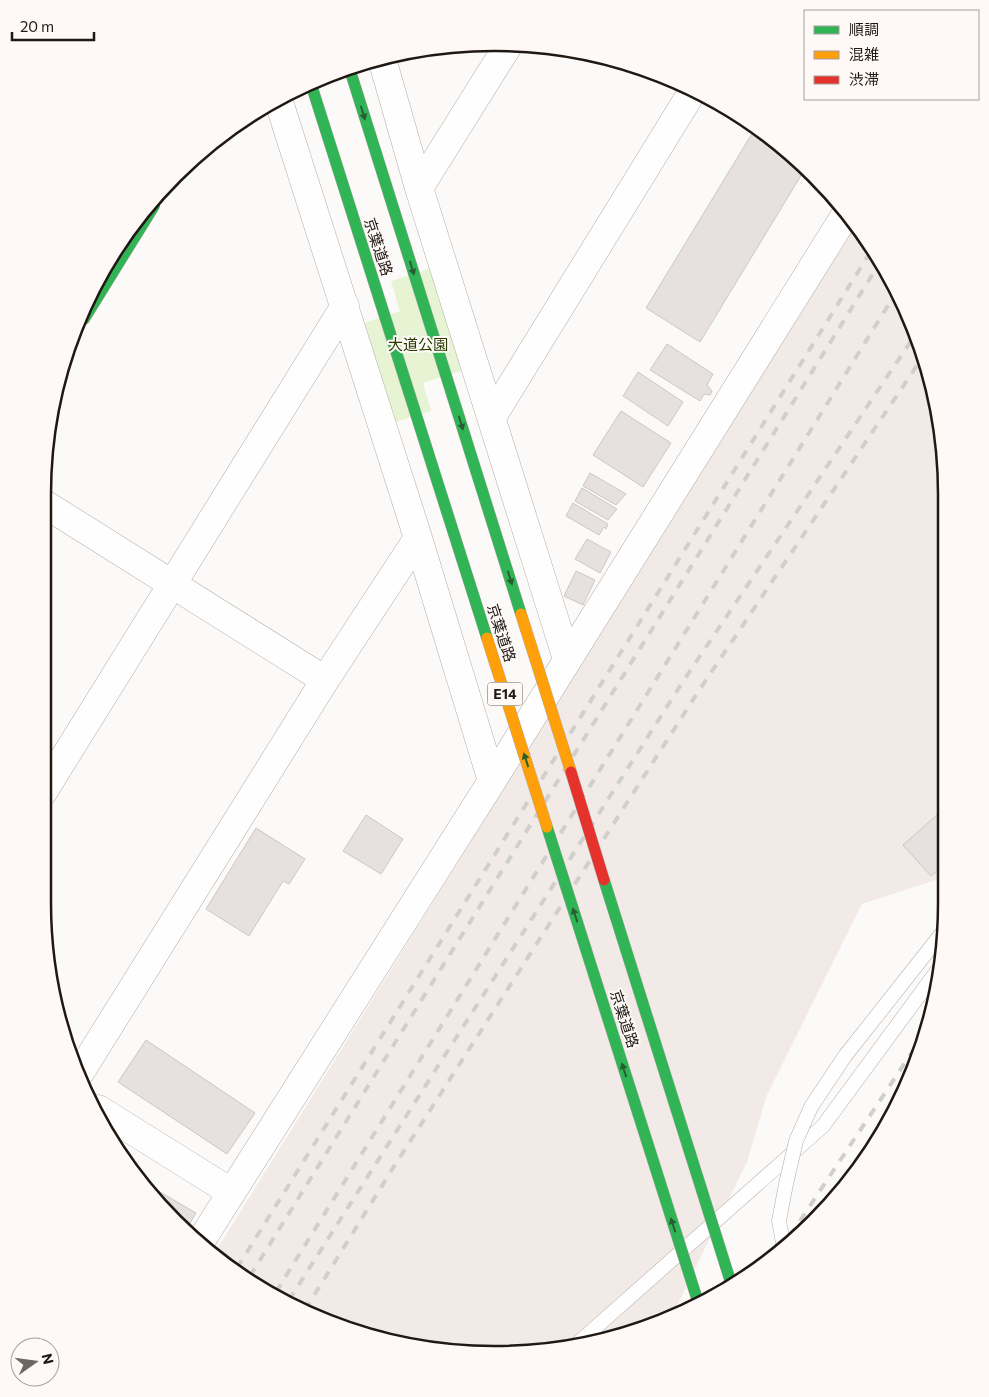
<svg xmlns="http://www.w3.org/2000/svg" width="989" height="1397" font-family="Commissioner,'Noto Sans JP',sans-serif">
  <rect width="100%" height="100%" fill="#fcfaf8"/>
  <!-- built -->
  <path fill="#f2eae6" d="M854,226L900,295L943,435L945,877L862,904L767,1095L747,1162L673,1314L554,1351H436L321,1320L214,1254Z"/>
  <!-- green -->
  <path fill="#e6f4d3" d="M434,267L467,369L423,383L431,411L389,424L358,325L400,311L391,281Z"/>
  <!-- building -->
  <path fill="#e6e1de" stroke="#cdc7c4" d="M756,127L769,136L805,169L700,342L646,308Z
    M667,344L713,374L707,385L712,391L710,395L704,394L700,401L650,370Z
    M638,372L683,402L668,426L623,396Z
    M621,411L671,443L643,487L593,455Z
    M590,473L626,494L616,505L583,486Z
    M582,488L617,509L608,520L575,501Z
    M573,503L608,524L606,529L604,527L599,535L566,516Z
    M587,539L611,552L600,573L575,559Z
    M576,571L595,580L583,605L564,596Z
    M945,808V864L931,876L903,845Z
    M366,815L403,839L381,874L343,851Z
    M256,828L305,859L289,884L283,881L249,936L206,909Z
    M146,1040L255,1113L227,1154L118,1082Z
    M143,1182L196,1213L186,1230Z"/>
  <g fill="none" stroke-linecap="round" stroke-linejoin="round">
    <!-- lane casing -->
    <g stroke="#b3aeaa" stroke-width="15">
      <path id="lane" d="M578,1343L823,1126L940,967"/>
    </g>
    <!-- street casing -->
    <g stroke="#b3aeaa" stroke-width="29">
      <path id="street" d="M382,59L419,188L567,659
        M278,99L418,538L492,781
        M419,188L509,44
        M492,417L694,89
        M43,503L325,680
        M43,792L345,306
        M81,1071L325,680L418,538
        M98,1109L231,1192
        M199,1244L492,781L846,214"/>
    </g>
    <!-- fast casing -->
    <g stroke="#b3aeaa" stroke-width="12">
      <path id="fast" d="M84,319L154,206"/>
    </g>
    <!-- lane -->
    <use href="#lane" stroke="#fffefe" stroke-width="14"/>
    <!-- street -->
    <use href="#street" stroke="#fffefe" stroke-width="28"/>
    <!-- fast -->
    <use href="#fast" stroke="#30b455" stroke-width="11"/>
    <!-- rail -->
    <path stroke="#d0cfce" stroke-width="4" stroke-dasharray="9 9" stroke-linecap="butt" d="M780,1251L928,1028
      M237,1268L871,251
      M250,1276L879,264
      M276,1292L897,291
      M289,1300L684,680L913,338
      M305,1310L393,1168L696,695L920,361"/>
    <!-- lane-bridge casing -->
    <g stroke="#b3aeaa" stroke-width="15" stroke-linecap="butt">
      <path id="lane-bridge" d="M784,1248L779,1221L786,1184L796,1141L811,1107L845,1056L946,928"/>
    </g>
    <!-- fast-bridge casing -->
    <g stroke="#b3aeaa" stroke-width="12" stroke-linecap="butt">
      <path id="fast-bridge" d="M349,67L521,614
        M311,84L487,638
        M547,827L699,1305
        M604,880L731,1283"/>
    </g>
    <!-- slow-bridge casing -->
    <g stroke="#b3aeaa" stroke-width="12" stroke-linecap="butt">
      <path id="slow-bridge" d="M521,614L571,772
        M487,638L547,827"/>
    </g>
    <!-- jam-bridge casing -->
    <g stroke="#b3aeaa" stroke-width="12" stroke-linecap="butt">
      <path id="jam-bridge" d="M571,772L604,880"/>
    </g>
    <!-- lane-bridge -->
    <use href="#lane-bridge" stroke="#fffefe" stroke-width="14"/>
    <!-- fast-bridge -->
    <use href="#fast-bridge" stroke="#30b455" stroke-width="11"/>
    <!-- slow-bridge -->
    <use href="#slow-bridge" stroke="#ff9f0a" stroke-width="11"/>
    <!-- jam-bridge -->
    <use href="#jam-bridge" stroke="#e5322d" stroke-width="11"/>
  </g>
  <!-- one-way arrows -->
  <defs><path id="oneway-solid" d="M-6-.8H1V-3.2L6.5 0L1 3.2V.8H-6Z" transform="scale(1.25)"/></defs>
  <g fill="#275e31">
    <use href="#oneway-solid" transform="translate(363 113) rotate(73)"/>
    <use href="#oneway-solid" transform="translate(412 268) rotate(73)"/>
    <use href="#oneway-solid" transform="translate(461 423) rotate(73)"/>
    <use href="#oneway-solid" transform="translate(510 578) rotate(73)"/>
    <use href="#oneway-solid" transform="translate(526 760) rotate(-108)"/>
    <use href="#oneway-solid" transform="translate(575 915) rotate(-108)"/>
    <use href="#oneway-solid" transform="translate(624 1070) rotate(-108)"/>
    <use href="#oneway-solid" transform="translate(673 1225) rotate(-108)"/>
  </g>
  <g text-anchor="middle" stroke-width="4" stroke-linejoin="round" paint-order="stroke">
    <!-- shield labels -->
    <rect fill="#fef9f6" stroke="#635c57" stroke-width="1" x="487.5" y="682.5" width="35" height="23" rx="4"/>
    <g font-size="14" font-weight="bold" fill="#201813">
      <text x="505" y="699">E14</text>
    </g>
    <!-- street labels -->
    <g font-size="15" fill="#201813" stroke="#fef9f6">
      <text transform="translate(378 247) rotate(72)" y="5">京葉道路</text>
      <text transform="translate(501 633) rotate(72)" y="5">京葉道路</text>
      <text transform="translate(624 1019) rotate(72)" y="5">京葉道路</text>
    </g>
    <!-- park labels -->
    <g font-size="15" fill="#273c00" stroke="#fef9f6">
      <text x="418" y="350">大道公園</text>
    </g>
  </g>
  <!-- crop -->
  <path d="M0 0H989V1397H0ZM494 51H495A443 443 0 0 1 938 494V903A443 443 0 0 1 495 1346H494A443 443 0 0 1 51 903V494A443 443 0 0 1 494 51Z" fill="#fef9f6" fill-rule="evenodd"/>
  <path fill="none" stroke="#201813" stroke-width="2.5" d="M494 51H495A443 443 0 0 1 938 494V903A443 443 0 0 1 495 1346H494A443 443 0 0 1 51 903V494A443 443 0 0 1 494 51Z"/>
  <!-- legend -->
  <rect x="804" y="10" width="175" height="90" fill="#fef9f6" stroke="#a59f9b"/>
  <rect x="814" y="26" width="25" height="8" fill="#30b455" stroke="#a59f9b"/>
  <text x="849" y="35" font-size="15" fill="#201813">順調</text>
  <rect x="814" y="51" width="25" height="8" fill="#ff9f0a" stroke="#a59f9b"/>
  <text x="849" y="60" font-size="15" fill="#201813">混雑</text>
  <rect x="814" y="76" width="25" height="8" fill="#e5322d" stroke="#a59f9b"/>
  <text x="849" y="85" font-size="15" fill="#201813">渋滞</text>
  <!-- north arrow -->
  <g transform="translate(35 1362) rotate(76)"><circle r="24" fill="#fef9f6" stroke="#a59f9b"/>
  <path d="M0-4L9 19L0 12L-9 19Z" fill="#6d6763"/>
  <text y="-8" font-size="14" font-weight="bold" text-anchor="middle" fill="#201813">N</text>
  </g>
  <!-- scale -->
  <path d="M12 32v8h82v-8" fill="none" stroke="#201813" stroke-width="2.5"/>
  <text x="20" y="32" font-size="15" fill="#201813" stroke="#fef9f6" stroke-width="4" paint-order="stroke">20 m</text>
</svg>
